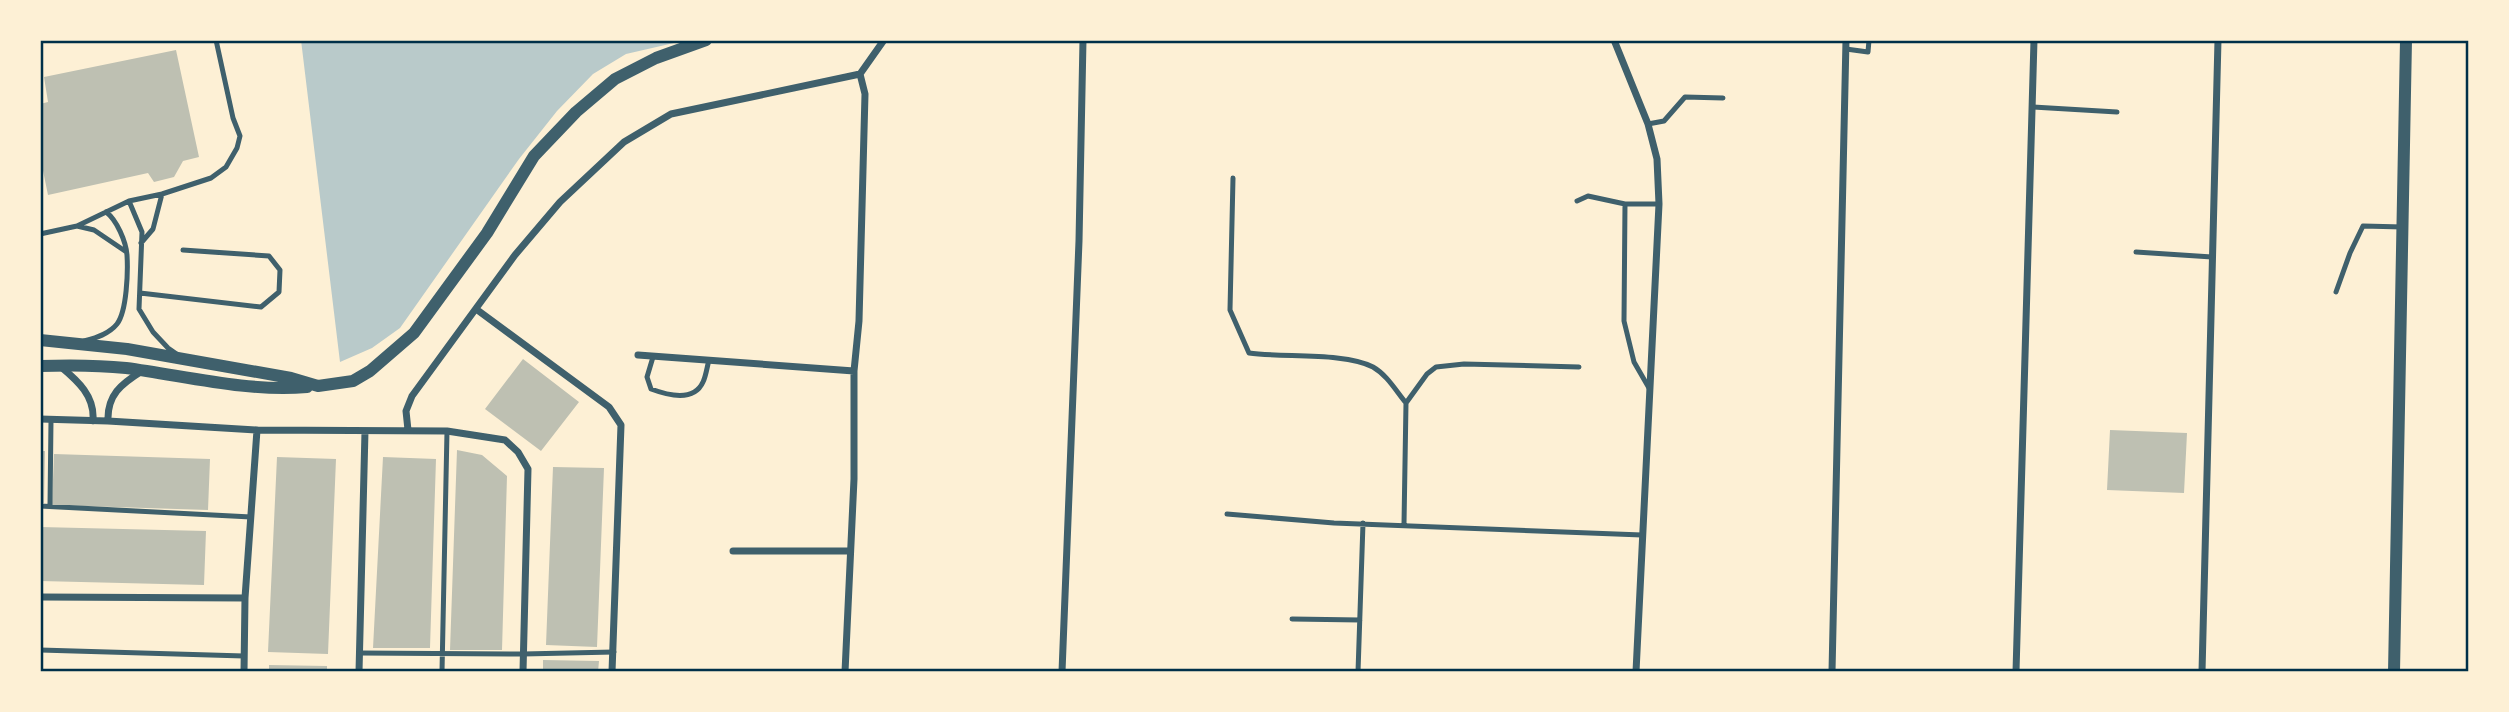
<svg xmlns="http://www.w3.org/2000/svg" width="2509" height="712" font-family="Rubik,sans-serif">
  <rect width="100%" height="100%" fill="#fdf0d5"/>
  <!-- green -->
  <path fill="#b9caca" d="M301,40H687L626,54L593,74L557,111L519,159L400,328L372,348L340,362Z"/>
  <!-- building -->
  <path fill="#bec0b2" d="M176,50L199,157L183,161L174,177L154,182L148,173L48,195L40,156V104L48,102L44,77Z
    M523,359L579,402L541,451L485,409Z
    M2110,430L2187,433L2184,493L2107,490Z
    M457,450L482,455L507,476L502,650H450Z
    M40,451H45L44,503H40Z
    M54,454L210,459L208,510L52,505Z
    M277,457L336,459L328,654L268,652Z
    M383,457L436,459L430,648H373Z
    M553,467L604,468L597,647L546,645Z
    M40,527L206,531L204,585L40,581Z
    M543,660L599,661L598,672H543Z
    M269,665L327,666V672H269Z"/>
  <g fill="none" stroke-linecap="round" stroke-linejoin="round">
    <!-- service -->
    <path stroke="#3f606c" stroke-width="5" d="M1846,49L1868,52L1869,40
      M2033,107L2117,112
      M1648,124L1664,121L1685,97L1723,98
      M1233,178L1230,310L1249,353C1282,358 1345,352 1373,367C1387,375 1396,391 1406,403
      M129,201L142,232L139,309L153,332L168,348L178,355
      M1577,201L1588,196L1625,204L1624,321L1634,362L1649,388
      M1625,204H1659
      M77,226L94,230L125,251
      M40,234L77,226L129,201L162,194L211,178L226,167L237,148L240,136L233,118L216,40
      M141,243L153,229L162,194
      M2136,252L2212,257
      M2336,292L2350,253L2363,226L2403,227
      M140,293L261,307L279,292L280,270L269,256L183,250
      M84,341C96,338 109,334 117,324C127,311 128,271 127,255C126,242 117,220 106,212
      M653,357L647,377L651,389C667,395 694,402 703,382C706,376 707,367 709,360
      M40,506L251,517
      M50,506L51,420
      M1227,514L1334,523L1642,535
      M1404,524L1406,403L1427,374L1436,367L1464,364L1579,367
      M1292,619L1360,620
      M40,650L244,656
      M360,653L523,654L614,652
      M442,672L447,431
      M1358,672L1363,523"/>
    <!-- minor -->
    <path stroke="#3f606c" stroke-width="7" d="M1614,40L1648,124L1657,159L1659,204L1636,672
      M476,309L609,407L621,425L612,672
      M638,355L854,371
      M60,366C78,381 95,396 93,421
      M40,419L108,421L257,430L447,431L505,440L518,452L528,469L523,672
      M108,421C107,395 121,384 142,371
      M408,430L406,411L412,396L515,255L560,202L624,142L671,114L860,74L884,40
      M733,551H850
      M40,597L245,598
      M244,672L245,598L257,430
      M359,672L365,431
      M845,672L854,479V371L859,321L865,94L860,74
      M1062,672L1079,241L1083,40
      M1832,672L1846,40
      M2016,672L2034,40
      M2202,672L2218,40"/>
    <!-- tertiary -->
    <path stroke="#3f606c" stroke-width="12" d="M40,340L127,349L291,378L318,386L353,381L370,371L414,333L487,233L534,156L576,112L615,79L656,58L706,40
      M40,366C69,365 97,365 126,368C186,376 246,392 307,387
      M2394,672L2406,40"/>
  </g>
  <!-- border -->
  <rect width="2509" height="712" fill="none" stroke="#fdf0d5" stroke-width="84"/>
  <rect x="42" y="42" width="2425" height="628" fill="none" stroke="#003049" stroke-width="2.5"/>
</svg>
